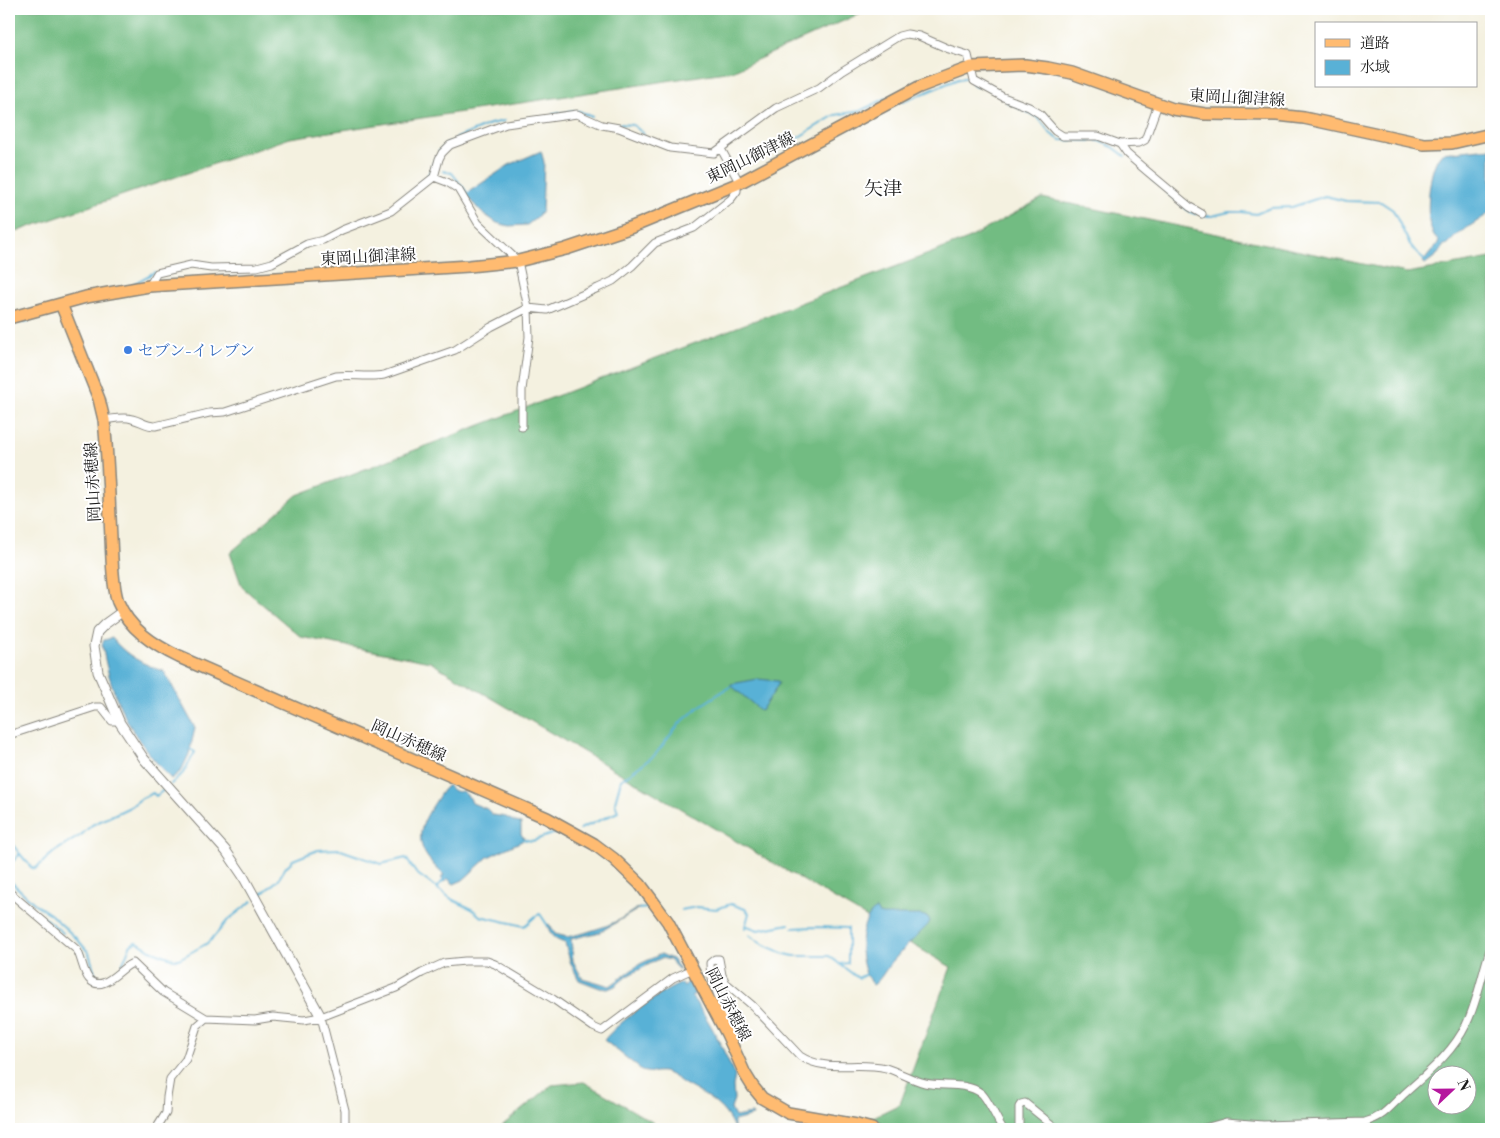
<svg xmlns="http://www.w3.org/2000/svg" width="1500" height="1138" font-family="'Libre Bodoni','Noto Serif JP',serif">
  <rect width="100%" height="100%" fill="#fff"/>
  <filter id="ink" filterUnits="userSpaceOnUse"><feTurbulence type="fractalNoise" baseFrequency=".02" numOctaves="2"/><feDisplacementMap in="SourceGraphic" scale="10" xChannelSelector="R" yChannelSelector="G"/><feConvolveMatrix kernelMatrix="1 2 1 2 8 2 1 2 1" color-interpolation-filters="sRGB"/></filter>
  <filter id="wash" filterUnits="userSpaceOnUse"><feTurbulence type="fractalNoise" baseFrequency=".0096" numOctaves="4" result="noise"/><feDisplacementMap in="SourceGraphic" scale="20" xChannelSelector="R" yChannelSelector="G"/><feGaussianBlur stdDeviation="1.12" result="paint"/><feColorMatrix in="noise" values="0 0 0 0 0 0 0 0 0 0 0 0 0 0 0 0 0 1.4 0 .05"/><feComposite in="paint" operator="in"/></filter>
  <g filter="url(#wash)">
    <rect width="100%" height="100%" fill="#f4f1e0"/>
    <!-- forest -->
    <path fill="#72bc82" stroke="#476c4f" fill-rule="evenodd" d="M9,9H870L732,71L290,138L9,234Z
      M1042,198L1407,273L1491,258V1129H891L867,1120L900,1104L951,967L430,662L301,637L242,587L230,553L297,495L968,239ZM1438,1076H1468V1106H1438Z
      M584,1082L664,1129H498L552,1085Z"/>
    <!-- water -->
    <path fill="#59b1d6" stroke="#3a6679" d="M1491,148V212L1458,234L1448,244L1444,245L1437,255L1425,264L1423,262L1439,242C1434,236 1430,229 1429,221C1427,204 1429,165 1442,153Z
      M541,151L544,162L542,211L536,218L527,225L509,226L497,223L481,212L466,195L470,191L509,165Z
      M112,638C125,655 144,665 164,671L195,728L189,754L181,771L171,779C131,736 112,702 102,644L104,640Z
      M758,679L778,681L779,683C774,693 767,701 761,711L733,687H730L731,684Z
      M448,785C452,790 455,793 462,791L470,798L472,803L487,809L493,815L506,817L515,822L521,823V834L524,838L522,841L488,857L463,880L454,884L448,879L445,882L441,878L444,875C417,851 413,835 434,804C438,798 442,790 448,785Z
      M640,908L600,932L571,939L573,961L582,978L610,986L640,964L661,954L672,959L680,969H678L670,960L661,958L627,976L615,986L608,989L600,988L579,980L571,964L565,943C553,939 552,937 547,925L549,924L555,934L567,937L584,933L606,926L619,920L636,909Z
      M876,909L879,914L883,915H921L928,917L930,921L928,925C915,938 902,950 891,963C886,969 879,982 873,985C858,969 855,923 876,909Z
      M689,981L695,994L691,996C710,1020 723,1048 735,1076L733,1086L734,1099L731,1109L735,1117L752,1114L753,1116L734,1121V1129C725,1104 705,1096 683,1083C677,1079 669,1073 663,1072C655,1071 651,1074 643,1071L604,1040C621,1020 658,993 682,983L684,986Z"/>
    <g fill="none" stroke-linecap="round" stroke-linejoin="round">
      <!-- stream -->
      <path stroke="#59b1d6" stroke-width="2" d="M901,101L903,102L958,79L969,77L974,86L978,87
        M1007,102L1034,115L1040,120L1051,134L1060,140L1099,141L1113,147L1125,156
        M553,114L579,111L592,117
        M615,124L633,125L644,134
        M455,139L490,124L504,121
        M439,151L449,142
        M718,154L729,170
        M735,169L767,152L773,153L835,115L860,111L889,97
        M443,171L452,173L468,194
        M427,178L436,157
        M1153,180L1190,212L1196,214
        M1203,216H1212L1229,212H1242L1256,214L1270,208L1292,207L1325,196L1346,201L1381,202L1393,210L1409,243L1416,252L1426,262
        M133,284L155,272
        M9,324L29,321
        M171,784L183,773L195,752L190,749
        M580,829L618,812L615,802L621,780L655,755L679,724L700,706L731,686
        M522,839L532,841L552,834H566
        M9,840L20,854
        M9,865L20,854L31,867L35,869L54,852L81,835L92,825L130,807L142,798L153,793L156,796L165,789
        M9,880L35,904L50,914L77,939L89,953L97,980
        M437,887L444,880
        M258,897L278,880L286,867L293,860L318,850L338,849L381,864L406,858L416,873L453,900L472,909L480,916L524,926C530,923 533,916 540,914L548,926
        M639,909L647,908
        M681,910L697,907L716,909L731,904L745,909L749,913L745,928
        M42,916L63,933
        M745,925L758,930L789,924
        M793,928L814,927L848,928V963L841,964
        M749,935L762,944L785,954L794,956H829L858,978L867,974
        M82,953L89,972
        M122,966L130,946L135,942L139,943L150,950L174,959H179L206,944L212,939L228,920L252,901"/>
    </g>
  </g>
  <g filter="url(#ink)">
    <g fill="none" stroke-linecap="round" stroke-linejoin="round">
      <!-- minor casing -->
      <g stroke="#88867e" stroke-width="9">
        <path id="minor" d="M1120,144L1139,143L1145,140L1158,104
          M434,177L447,182L458,189L478,223L518,261L528,308L529,337L522,390V427
          M149,286L157,273L191,265L211,268L257,267L272,263L307,244L323,240L342,230L391,211L434,177L439,159L442,153L450,145L506,124L577,114L602,125L619,128L670,148L714,153L776,108L819,88L842,71L899,36L907,34L919,36L949,49L968,55L974,81L1003,97L1029,107L1040,114L1055,131L1063,136H1098L1120,144L1127,154L1148,172L1190,207L1202,214
          M104,420C113,419 124,416 132,419C141,421 146,426 155,426L209,413L225,412L336,376C352,374 368,378 384,375L455,350L491,327L528,308L547,310L598,288L613,281L632,266L655,243L694,228L731,199L737,191V178L721,149
          M9,735L95,707H101L112,721H119
          M9,892L77,950C82,959 83,972 89,979C103,995 122,965 133,963L163,992L206,1018L255,1020L273,1017L304,1020L321,1017L396,988L422,973L444,963L465,961H487L495,964L553,999L593,1027L602,1031L673,978L693,969
          M321,1017L345,1110V1129
          M727,1034L731,1024C723,1005 710,984 710,963L715,959H719L722,975L726,983L753,1006L800,1056C826,1073 857,1061 886,1068C899,1072 912,1080 925,1083C943,1087 966,1082 981,1093C987,1097 998,1122 1003,1129
          M156,1129L166,1113L167,1097L170,1079L186,1059L197,1026L206,1018
          M1019,1129V1107L1021,1104L1025,1103L1057,1129
          M1201,1129L1226,1122L1263,1125L1365,1122C1384,1117 1388,1108 1402,1096C1426,1074 1452,1054 1466,1025C1478,1001 1482,972 1491,947"/>
      </g>
      <!-- tertiary casing -->
      <g stroke="#88867e" stroke-width="11">
        <path id="tertiary" d="M123,611L105,624L97,632L94,646L98,672L120,723L144,759L226,851L243,876L321,1017"/>
      </g>
      <!-- primary casing -->
      <g stroke="#88867e" stroke-width="14">
        <path id="primary" d="M61,304L99,399L104,420C108,459 109,498 111,538C112,555 112,586 118,602C129,629 154,645 179,657L547,818L594,844L614,859L640,884L652,900L668,922L727,1034L745,1074L753,1087L762,1098L788,1113L857,1125L872,1129
          M9,318L86,297L149,286L469,266L518,261L566,249L632,227L737,184L919,87L972,67L1025,65L1048,68L1072,73L1173,109L1205,114L1277,115L1304,118L1424,144L1452,143L1491,134"/>
      </g>
      <!-- minor -->
      <use href="#minor" stroke="#fff" stroke-width="7"/>
      <!-- tertiary -->
      <use href="#tertiary" stroke="#fff" stroke-width="9"/>
      <!-- primary -->
      <use href="#primary" stroke="#ffbb71" stroke-width="11"/>
    </g>
  </g>
  <!-- markers -->
  <circle fill="#3f7fe0" stroke="#fff" stroke-width="2" cx="128" cy="350" r="5"/>
  <g text-anchor="middle" stroke-width="4" stroke-linejoin="round" paint-order="stroke">
    <!-- street labels -->
    <g font-size="16" fill="#1c1c1c" stroke="#fff">
      <text transform="translate(1237 97) rotate(3)" y="6">東岡山御津線</text>
      <text transform="translate(750 157) rotate(-26)" y="6">東岡山御津線</text>
      <text transform="translate(368 256) rotate(-3)" y="6">東岡山御津線</text>
      <text transform="translate(92 482) rotate(-93)" y="6">岡山赤穂線</text>
      <text transform="translate(409 740) rotate(24)" y="6">岡山赤穂線</text>
      <text transform="translate(729 1004) rotate(63)" y="6">岡山赤穂線</text>
    </g>
    <!-- shop labels -->
    <g font-size="16" fill="#366cbe" stroke="#fff" text-anchor="start">
      <text x="138" y="356">セブン-イレブン</text>
    </g>
    <!-- quarter labels -->
    <g font-size="19" fill="#1c1c1c" stroke="#fff">
      <text x="883" y="195">矢津</text>
    </g>
  </g>
  <!-- margin -->
  <rect width="1500" height="1138" fill="none" stroke="#fff" stroke-width="30"/>
  <!-- legend -->
  <rect x="1315" y="22" width="162" height="65" fill="#ffffff" stroke="#a4a4a4"/>
  <rect x="1325" y="39" width="25" height="8" fill="#ffbb71" stroke="#a4a4a4"/>
  <text x="1360" y="48" font-size="15" fill="#1c1c1c">道路</text>
  <rect x="1325" y="60" width="25" height="15" fill="#59b1d6" stroke="#a4a4a4"/>
  <text x="1360" y="72" font-size="15" fill="#1c1c1c">水域</text>
  <!-- north arrow -->
  <g transform="translate(1452 1090) rotate(68)"><circle r="24" fill="#ffffff" stroke="#a4a4a4"/>
  <path d="M0-4L9 19L0 12L-9 19Z" fill="#b5179e"/>
  <text y="-8" font-size="14" font-weight="bold" text-anchor="middle" fill="#1c1c1c">N</text>
  </g>
</svg>
